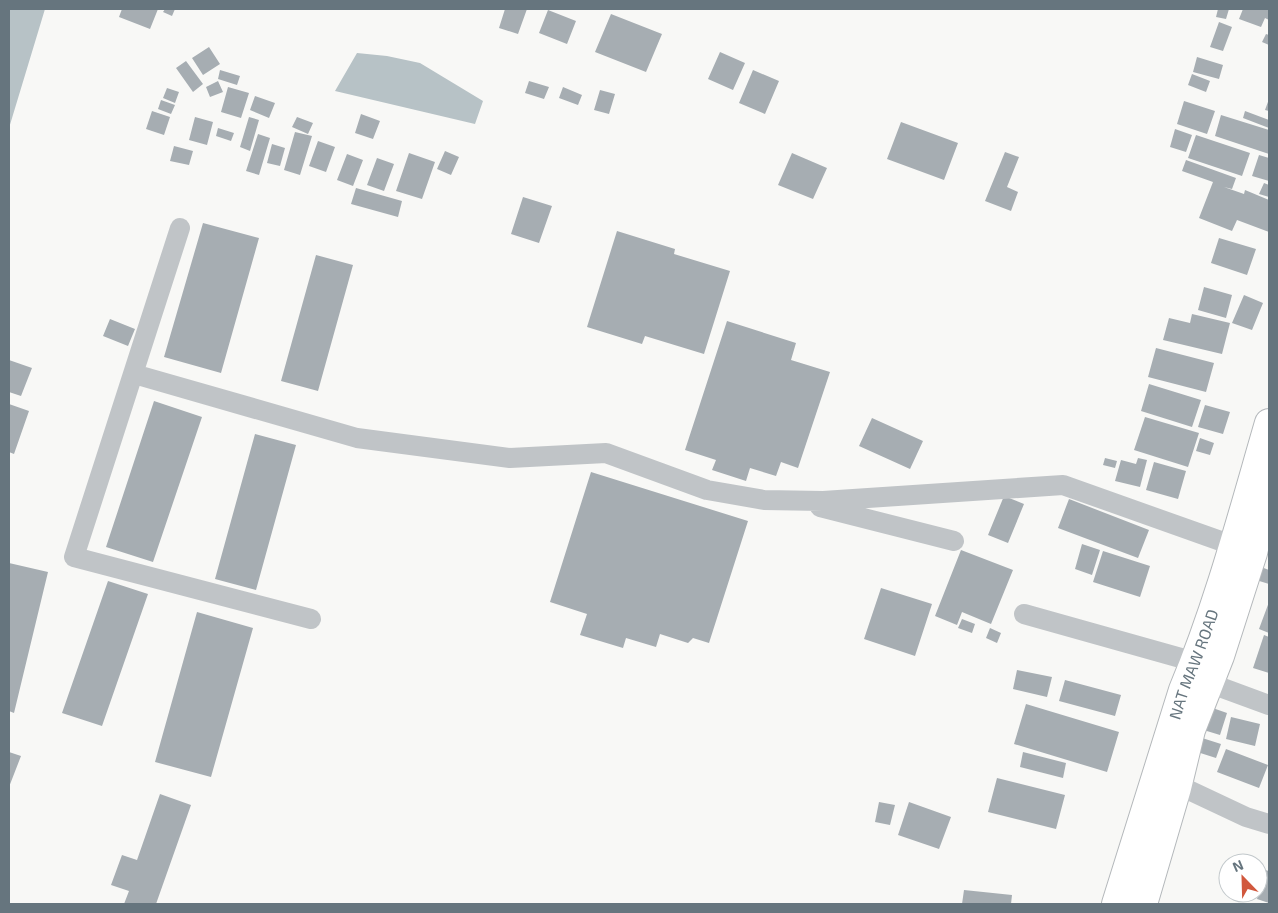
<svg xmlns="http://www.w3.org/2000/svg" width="1278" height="913" font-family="'Exo 2',sans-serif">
  <rect width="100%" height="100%" fill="#f8f8f6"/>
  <!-- water -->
  <path fill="#b7c2c6" d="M9,9H45L9,128Z
    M357,53L387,56L420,63L483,101L475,124L335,91Z"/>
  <!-- building -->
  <path fill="#a6adb2" d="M122,9H158L150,29L119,17Z
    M165,9H175L172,16L163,12Z
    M505,9H527L518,34L499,28Z
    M1218,9H1229L1226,19L1216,17Z
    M1243,9H1269V20L1265,18L1261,27L1239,19Z
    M548,10L576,21L567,44L539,33Z
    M611,14L662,34L646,72L595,52Z
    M1219,22L1232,27L1223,51L1210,47Z
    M1266,34L1269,35V45L1262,42Z
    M209,47L220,64L203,75L192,58Z
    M720,52L745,63L733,90L708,79Z
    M1197,57L1223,65L1219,79L1193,72Z
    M186,61L203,84L193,92L176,68Z
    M220,70L240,76L237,85L218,79Z
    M753,70L779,81L765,114L739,103Z
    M1192,74L1210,81L1206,92L1188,85Z
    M218,81L223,92L210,97L206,87Z
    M529,81L549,87L544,99L525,93Z
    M228,87L249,93L241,118L221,112Z
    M563,87L582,95L578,105L559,98Z
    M167,88L179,92L175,103L163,98Z
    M600,90L615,94L609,114L594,110Z
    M255,96L275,103L269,118L250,110Z
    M1269,99V111L1265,110Z
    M161,100L175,105L171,114L158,109Z
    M1184,101L1215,111L1207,134L1177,124Z
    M152,111L170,117L164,135L146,129Z
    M1245,111L1269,120V128L1243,118Z
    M361,114L380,121L373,139L355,133Z
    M1221,115L1269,130V154L1215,136Z
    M195,117L213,122L207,145L189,140Z
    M249,117L259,120L250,151L240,147Z
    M297,117L313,123L308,134L292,127Z
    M901,122L958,143L944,180L887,159Z
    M218,128L234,133L231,141L216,136Z
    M1175,129L1192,135L1186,152L1170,147Z
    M295,132L312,136L300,175L284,170Z
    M258,134L270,138L259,175L246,171Z
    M1196,135L1250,153L1242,176L1188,158Z
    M318,141L335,147L326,172L309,166Z
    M272,144L285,148L280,166L267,163Z
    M174,146L193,151L189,165L170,161Z
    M445,151L459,157L451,175L437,169Z
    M1005,152L1019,157L1007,187L1018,192L1011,211L985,201Z
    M409,153L435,162L422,199L396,191Z
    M792,153L827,168L813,199L778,185Z
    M347,154L363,160L353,186L337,180Z
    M1259,155L1269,158V181L1252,176Z
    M377,158L394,164L384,191L367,185Z
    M1186,160L1236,178L1232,189L1224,187L1244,194L1245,190L1269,200V232L1237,220L1232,231L1199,218L1213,182L1182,171Z
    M1264,183L1269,185V197L1259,194Z
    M356,188L402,201L398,217L351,204Z
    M523,197L552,206L539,243L511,234Z
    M203,223L259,238L221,373L164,357Z
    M617,231L675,249L674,254L730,271L704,354L645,336L642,344L587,327Z
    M1219,238L1256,249L1247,275L1211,263Z
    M316,255L353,265L318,391L281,381Z
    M1204,287L1232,295L1226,318L1198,310Z
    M1244,295L1263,303L1252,330L1232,323Z
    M1192,314L1230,323L1222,354L1163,340L1169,318L1190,323Z
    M110,319L135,329L128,346L103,336Z
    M727,321L796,343L791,360L830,372L798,468L781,462L776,476L750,468L746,481L712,470L716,460L685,450Z
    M1156,348L1214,363L1206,392L1148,377Z
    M9,360L32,368L21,396L9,392Z
    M1149,384L1201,400L1192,427L1141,411Z
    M154,401L202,417L153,562L106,547Z
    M9,404L29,411L14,454L9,452Z
    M1205,405L1230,412L1223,434L1198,427Z
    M1145,417L1199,433L1188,467L1134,450Z
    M872,418L923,441L910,469L859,446Z
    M255,434L296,445L256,590L215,579Z
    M1200,438L1214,443L1210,455L1196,451Z
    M1105,458L1117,461L1115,468L1103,465Z
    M1138,458L1147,460L1140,487L1115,481L1121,460L1136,464Z
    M1154,462L1186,471L1178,499L1146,490Z
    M591,472L748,521L709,643L693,638L688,643L660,634L656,647L626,638L623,648L580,635L587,614L550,602Z
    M1004,496L1024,504L1008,543L988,535Z
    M1069,499L1149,530L1138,558L1058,528Z
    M1082,544L1100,550L1092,575L1075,569Z
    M961,550L1013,570L991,624L962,612L957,625L935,616Z
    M1103,551L1150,566L1140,597L1093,582Z
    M9,563L48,572L14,713L9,711Z
    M1261,567L1269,570V584L1256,580Z
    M108,581L148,594L102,726L62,713Z
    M881,588L932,604L915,656L864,639Z
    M1269,602V633L1259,629Z
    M197,612L253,628L211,777L155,762Z
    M962,619L975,624L972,633L958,628Z
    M990,628L1001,633L997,643L986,638Z
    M1264,635L1269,637V673L1253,668Z
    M1017,670L1052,677L1047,697L1013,689Z
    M1065,680L1121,695L1115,716L1059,701Z
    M1026,704L1119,732L1107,772L1014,744Z
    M1204,705L1227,713L1220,735L1197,728Z
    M1231,717L1260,724L1255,746L1226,739Z
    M1199,737L1221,744L1216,758L1194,751Z
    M1226,749L1268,765L1259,788L1217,772Z
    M9,752L21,756L9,787Z
    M1023,752L1066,763L1063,778L1020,767Z
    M997,778L1065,795L1056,829L988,812Z
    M160,794L191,805L156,904H124L129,891L111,885L122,855L137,860Z
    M879,802L895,805L890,825L875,822Z
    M909,802L951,817L939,849L898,835Z
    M1265,870L1269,871V903L1257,899Z
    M964,890L1012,895L1011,904H962Z"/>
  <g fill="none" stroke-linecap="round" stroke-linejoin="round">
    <!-- primary casing -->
    <g stroke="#b4b8bb" stroke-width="30">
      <g id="primary">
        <path id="s1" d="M1116,904L1183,690C1219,604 1243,512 1269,423"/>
        <path d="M1143,904L1177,788L1191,730L1220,656L1253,553L1269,485"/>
      </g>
    </g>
    <!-- minor -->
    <path stroke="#c0c4c7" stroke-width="20" d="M180,228L74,557L311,619
      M134,374L357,438L510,458L606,453L707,490L764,500L823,501L1063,485L1246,550
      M820,507L954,541
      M1024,614L1195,662
      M1209,683L1269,705
      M1165,783L1178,785L1246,817L1269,824"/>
    <!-- primary -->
    <use href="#primary" stroke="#fff" stroke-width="28"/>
  </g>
  <g text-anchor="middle" stroke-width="5" stroke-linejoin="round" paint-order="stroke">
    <!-- street labels -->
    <g font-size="16" fill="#66757e" stroke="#fff">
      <text dy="6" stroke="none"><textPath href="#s1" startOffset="252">NAT MAW ROAD</textPath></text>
    </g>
  </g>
  <!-- border -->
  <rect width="1278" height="913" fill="none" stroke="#66757e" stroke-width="20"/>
  <!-- north arrow -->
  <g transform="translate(1243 878) rotate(337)"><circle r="24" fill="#ffffff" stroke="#c2c8cb"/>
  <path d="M0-4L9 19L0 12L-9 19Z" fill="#d1583d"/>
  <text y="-8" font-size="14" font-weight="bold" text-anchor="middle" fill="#66757e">N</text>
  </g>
</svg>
